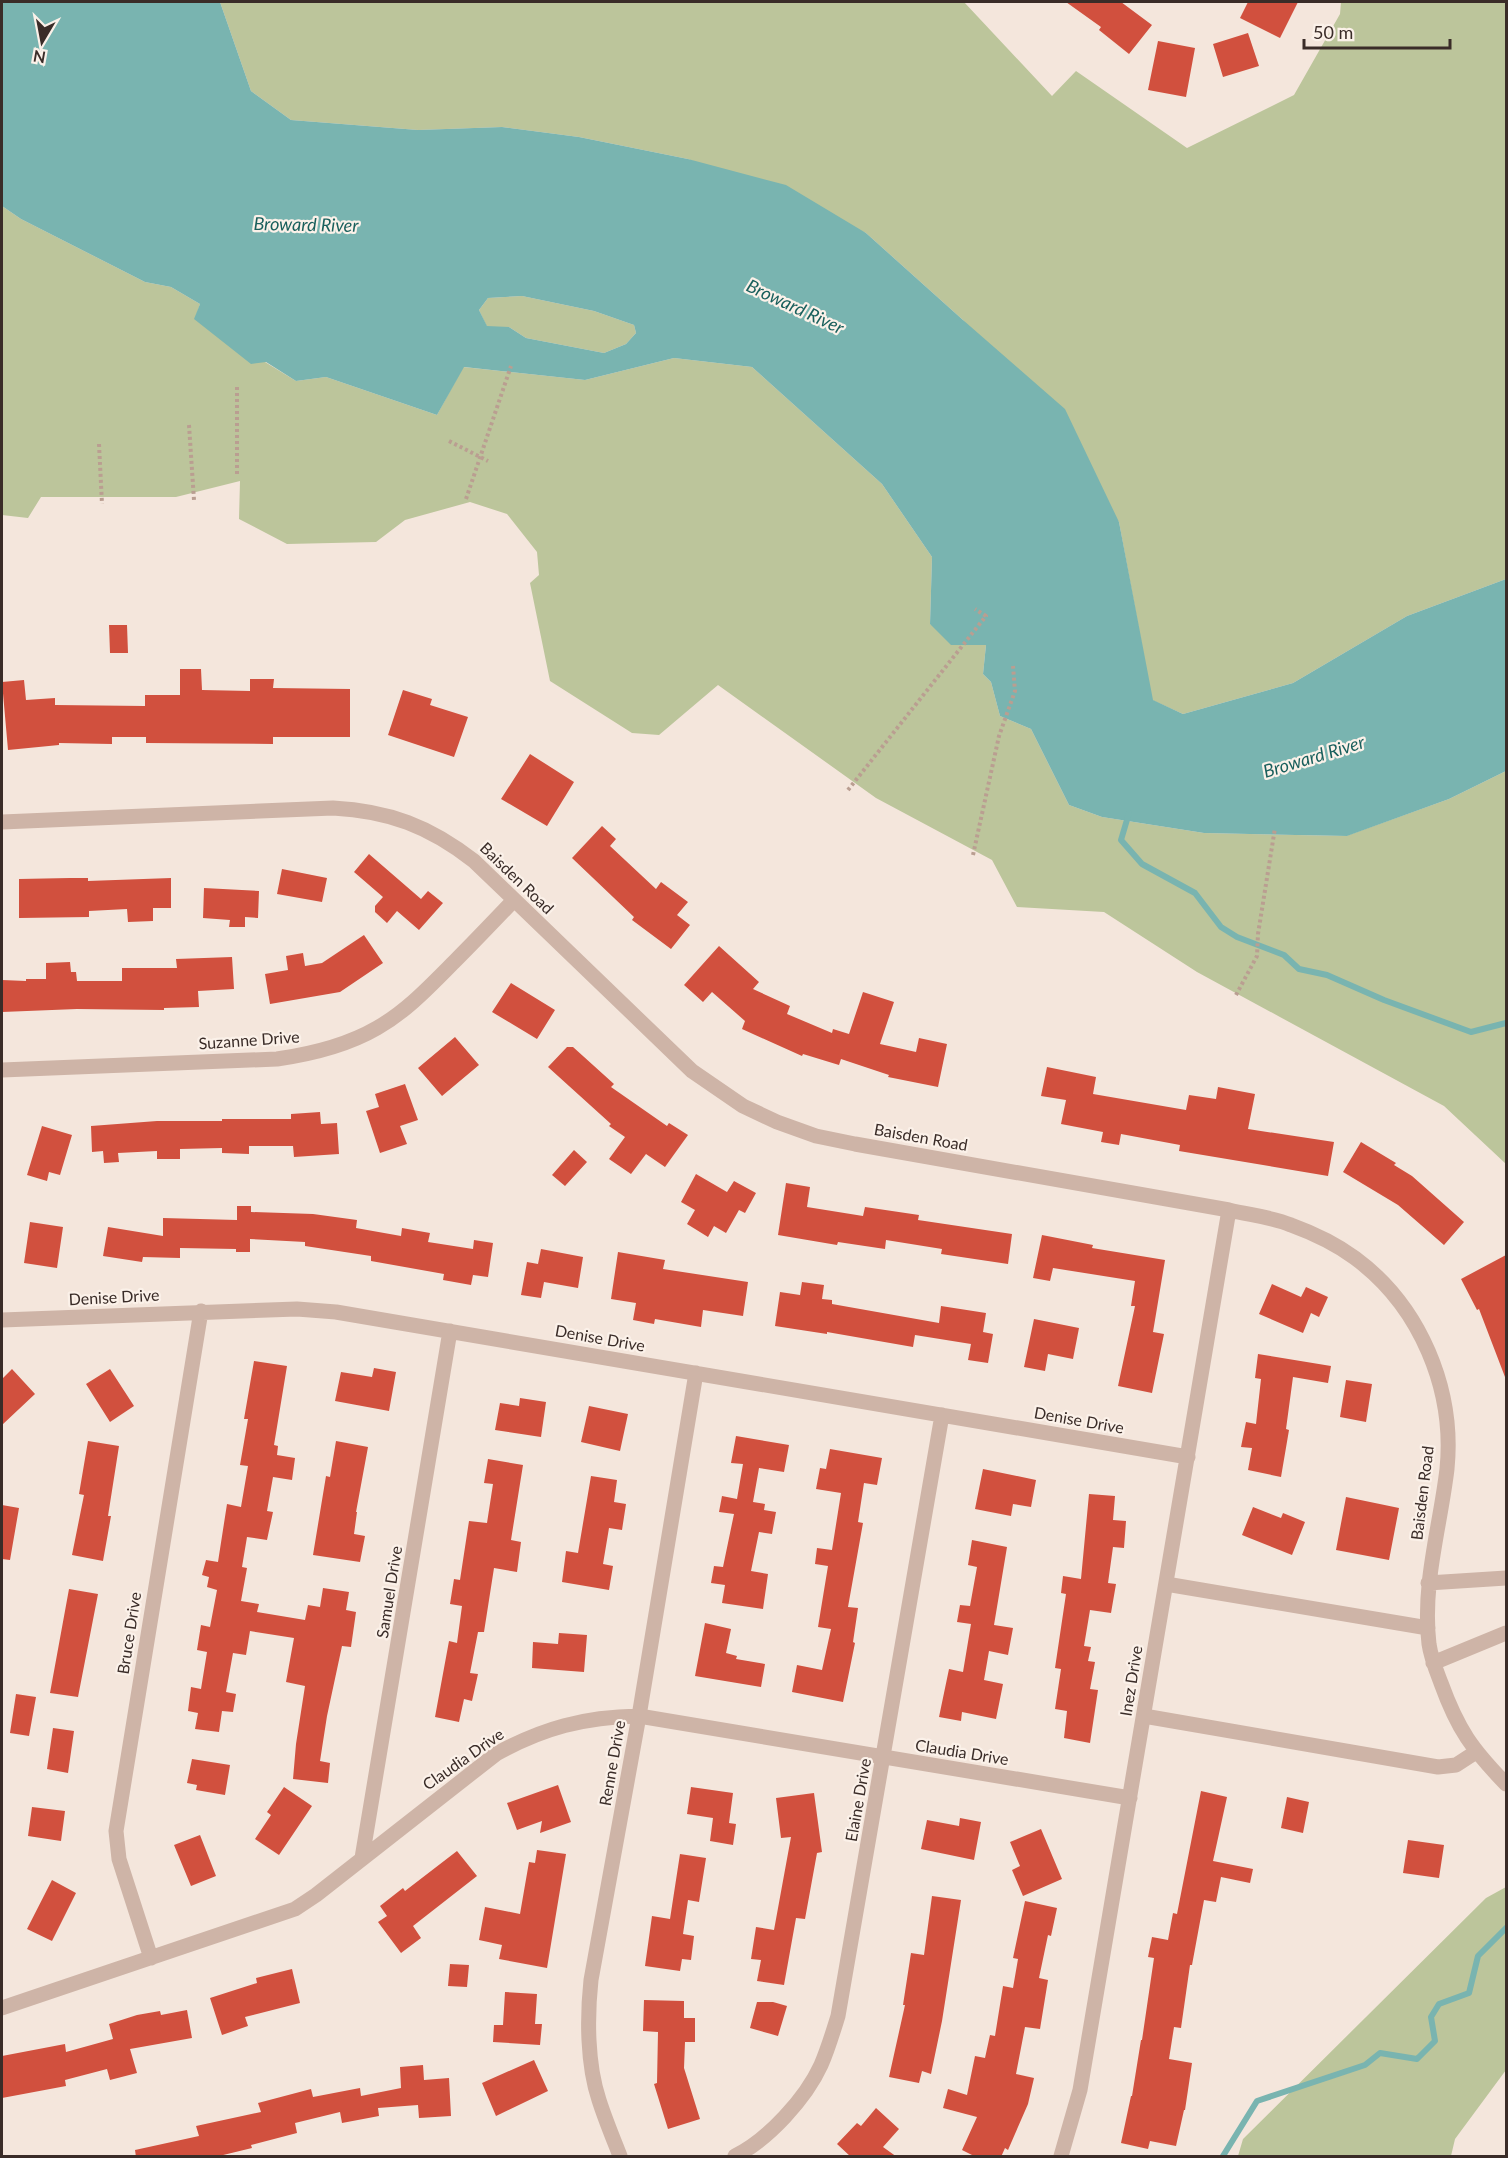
<svg xmlns="http://www.w3.org/2000/svg" width="1508" height="2158" font-family="Lato,sans-serif">
  <rect width="100%" height="100%" fill="#f4e6dc"/>
  <!-- green -->
  <path fill="#bcc59b" d="M220,2H964L1052,96L1076,71L1187,148L1294,95L1340,14L1341,2H1506V579L1407,616L1293,683L1183,714L1152,700L1119,522L963,320L866,233L688,159L579,137L502,127L418,130L291,120L251,91Z
    M2,206L21,219L145,282L171,287L200,304L195,319L296,381L326,377L437,415L463,367L585,380L674,358L752,367L882,484L932,557L930,624L986,645L983,674L991,682L1000,716L1031,729L1069,805L1102,817L1204,833L1346,836L1449,799L1506,771V1164L1444,1106L1197,972L1104,912L1017,907L992,860L876,798L718,685L659,735L632,733L550,681L530,583L539,575L537,552L507,514L470,502L405,520L376,542L287,544L239,519L240,481L176,497H41L28,518L2,515Z
    M522,296L594,311L634,325L636,333L626,344L604,353L526,338L509,327H487L479,310L488,298Z
    M1506,1887V2070L1455,2139L1451,2156H1238L1243,2139L1486,1898Z"/>
  <!-- water -->
  <path fill="#79b4b0" fill-rule="evenodd" d="M2,2H220L251,91L291,120L418,130L502,127L579,137L688,159L786,185L866,233L963,320L1065,409L1119,522L1153,700L1183,714L1293,683L1407,616L1506,579V771L1449,799L1347,836L1204,833L1102,817L1069,805L1031,729L1000,716L991,682L983,674L986,645H951L930,624L932,557L882,484L752,367L674,358L585,380L464,367L437,415L326,377L296,381L266,362L251,364L194,319L200,304L171,287L145,282L21,219L2,206ZM522,296L594,311L634,325L636,333L626,344L604,353L526,338L509,327L487,326L479,310L488,298Z"/>
  <g fill="none" stroke-linecap="round" stroke-linejoin="round">
    <!-- stream -->
    <path stroke="#79b4b0" stroke-width="6" d="M1129,813L1121,840L1142,864L1195,893L1221,927L1237,937L1284,955L1299,969L1327,975L1384,1000L1471,1032L1506,1023
      M1223,2156L1257,2101L1365,2065L1380,2053L1417,2059L1435,2041L1431,2017L1439,2004L1469,1993L1478,1956L1506,1928"/>
  </g>
  <!-- building -->
  <path fill="#d1503e" d="M1066,2H1121L1152,25L1129,54L1099,30L1101,27Z
    M1248,2H1298L1280,38L1240,18Z
    M1248,33L1259,66L1223,77L1213,44Z
    M1158,41L1195,48L1186,97L1148,90Z
    M109,625H127L128,653H110Z
    M180,669H201L202,690L250,691V679H274L273,688L350,689V737H273V744L146,743V737H112V744L59,743V745L8,750L2,682L24,680L26,700L55,698V705L145,706V695H180Z
    M403,690L432,699L430,705L468,717L454,757L388,735Z
    M530,754L574,782L547,826L501,799Z
    M602,826L616,839L610,846L656,889L661,882L688,902L677,915L690,925L671,949L632,920L634,917L572,858Z
    M369,854L421,899L428,891L443,903L419,930L397,911L387,923L375,912V906L383,897L354,872Z
    M282,869L327,878L322,902L277,894Z
    M70,878H88V881L171,878V908H153V921L128,922L127,909L89,911V917L19,918V879Z
    M204,888L259,891L258,918L245,917V927H229L230,920L203,918Z
    M364,935L383,963L340,992L270,1004L265,974L288,970L286,956L303,953L305,966L322,963Z
    M719,946L759,982L753,989L790,1006L787,1014L832,1033L833,1029L849,1034L863,992L894,1002L880,1044L916,1052L919,1038L947,1044L938,1087L888,1077L889,1075L841,1059L839,1065L803,1054L802,1056L742,1029L745,1021L712,992L703,1002L684,985Z
    M232,957L234,989L198,991L199,1007L164,1008V1010L77,1009L2,1012V980L26,981V979H46V963L70,962L71,972H76L77,981H122V968H177L176,959Z
    M511,983L555,1010L537,1039L492,1012Z
    M455,1037L479,1065L442,1096L418,1068Z
    M567,1047H573L614,1084L611,1087L667,1126L669,1123L688,1135L665,1167L646,1154L631,1174L609,1159L625,1137L609,1126L611,1124L548,1067Z
    M1047,1067L1096,1077L1093,1094L1186,1110L1189,1095L1216,1099L1218,1087L1255,1094L1248,1129L1334,1142L1328,1176L1179,1151L1180,1145L1121,1134L1119,1145L1101,1142L1103,1132L1061,1124L1066,1100L1041,1096Z
    M405,1084L418,1120L400,1126L407,1144L380,1153L366,1111L379,1107L375,1094Z
    M320,1112L321,1124L337,1123L339,1154L294,1157L293,1146H249V1154L222,1153V1148L180,1149V1159H157V1151L118,1153L119,1162L104,1163L103,1151L92,1152L91,1126L157,1121H222V1119H291V1114Z
    M42,1126L72,1135L60,1175L49,1172L47,1181L27,1175Z
    M1361,1142L1396,1163L1394,1165L1412,1176L1464,1222L1444,1245L1398,1205L1343,1172Z
    M574,1150L587,1162L565,1186L552,1175Z
    M696,1174L727,1192L734,1181L756,1193L745,1213L739,1210L726,1233L714,1226L708,1237L687,1224L695,1210L681,1202Z
    M786,1183L810,1187L807,1207L863,1216L865,1207L919,1215L918,1220L1012,1234L1008,1264L941,1254L942,1249L886,1240L885,1249L838,1242L837,1245L778,1235Z
    M237,1206H251V1212L313,1214L357,1220L356,1228L401,1236L402,1228L430,1233L428,1242L473,1249L474,1240L493,1243L488,1277L473,1275L471,1285L443,1280L444,1274L371,1261V1256L305,1246V1242L250,1239V1252H236V1249L180,1248V1258L143,1257L142,1262L103,1256L108,1227L163,1236V1218L237,1220Z
    M30,1222L63,1227L57,1268L24,1263Z
    M1042,1235L1093,1245L1092,1248L1165,1260L1153,1332L1164,1334L1152,1393L1118,1386L1135,1306H1131L1135,1281L1053,1268L1050,1281L1033,1278Z
    M541,1249L583,1257L578,1288L544,1282L541,1298L521,1295L527,1262L538,1264Z
    M618,1252L665,1260L663,1269L748,1282L743,1316L703,1310L701,1327L655,1319L654,1324L633,1320L636,1303L611,1299Z
    M1506,1255V1377H1505L1479,1309L1477,1310L1461,1279Z
    M802,1282L824,1285L822,1299L832,1300V1304L939,1323L941,1306L986,1313L983,1332L993,1334L988,1363L968,1360L971,1344L915,1335L913,1347L827,1332V1334L775,1326L780,1292L800,1295Z
    M1272,1284L1301,1297L1306,1287L1328,1297L1319,1317L1311,1313L1303,1333L1259,1314Z
    M1034,1319L1079,1328L1073,1359L1048,1354L1045,1371L1024,1367Z
    M1258,1354L1331,1366L1328,1383L1293,1377L1286,1429L1289,1430L1281,1477L1248,1470L1252,1448L1241,1447L1246,1422L1256,1424L1261,1379L1255,1378Z
    M254,1361L287,1366L274,1445L278,1446L277,1455L295,1458L292,1480L273,1477L267,1511L273,1512L267,1540L247,1537L242,1567L247,1568L241,1601L259,1604L257,1612L305,1620L308,1605L320,1607L323,1588L349,1592L346,1610L356,1612L351,1647L342,1646L327,1716L320,1761L330,1763L328,1783L293,1779L296,1744L305,1686L286,1682L294,1638L250,1631L246,1655L233,1653L226,1692L236,1694L233,1712L222,1711L219,1732L195,1729L198,1713L188,1711L191,1687L201,1689L207,1652L197,1650L201,1625L210,1627L217,1590L207,1587L209,1577L202,1575L206,1560L218,1562L227,1504L241,1507L248,1466L240,1465L248,1419H244Z
    M374,1368L396,1372L389,1411L335,1401L341,1372L372,1377Z
    M12,1369L35,1394L2,1425V1379Z
    M110,1369L134,1406L110,1422L86,1384Z
    M1346,1380L1372,1384L1366,1422L1340,1417Z
    M520,1398L546,1402L541,1437L495,1430L500,1403L519,1406Z
    M589,1406L628,1414L620,1451L581,1442Z
    M736,1436L789,1445L784,1472L759,1468L753,1502L765,1504L764,1510L776,1512L772,1534L759,1532L751,1571L768,1574L763,1609L722,1603L725,1585L711,1583L714,1566L723,1567L734,1514L719,1512L722,1496L737,1499L743,1464L731,1463Z
    M88,1441L119,1446L108,1516H111L103,1561L72,1555L84,1495L79,1494Z
    M336,1441L368,1447L356,1512H357L354,1534L365,1536L360,1562L313,1555L326,1476L330,1477Z
    M830,1449L882,1458L877,1485L864,1483L858,1522L863,1523L848,1607L858,1608L853,1642L855,1643L843,1702L792,1692L797,1665L822,1670L831,1629L818,1627L828,1566L815,1564L817,1548L832,1550L841,1493L816,1489L820,1468L826,1469Z
    M488,1459L523,1465L511,1540L521,1542L517,1572L494,1568L484,1632H478L470,1673L478,1674L472,1701L464,1699L459,1722L435,1717L449,1641L457,1643L462,1606L450,1604L454,1579L460,1580L469,1521L487,1523L493,1484L484,1483Z
    M983,1469L1036,1480L1031,1507L1013,1504L1011,1516L975,1509Z
    M591,1476L617,1480L614,1502L626,1504L622,1530L609,1528L603,1564L613,1566L609,1590L562,1582L566,1551L578,1553Z
    M1089,1494L1115,1496L1113,1520L1126,1521L1124,1548L1113,1547L1108,1583L1116,1584L1111,1613L1090,1610L1084,1646L1091,1647L1088,1661L1095,1662L1090,1689L1098,1690L1090,1743L1064,1738L1067,1711L1055,1709L1061,1669L1055,1668L1066,1594L1061,1593L1063,1576L1081,1579Z
    M1346,1497L1399,1508L1389,1560L1336,1550Z
    M2,1505L19,1508L10,1560L2,1559Z
    M1253,1507L1281,1518L1283,1513L1305,1522L1292,1555L1242,1535Z
    M972,1540L1007,1547L994,1625L1013,1628L1008,1655L989,1651L984,1680L1003,1684L996,1719L962,1712L961,1721L939,1717L949,1669L963,1672L971,1624L957,1622L960,1605L970,1606L977,1567L968,1565Z
    M69,1589L98,1594L78,1697L50,1693Z
    M705,1623L731,1629L726,1653L737,1656L736,1659L765,1664L761,1687L695,1676Z
    M559,1633L587,1635L584,1672L532,1668L533,1642L558,1644Z
    M16,1694L36,1697L29,1736L10,1733Z
    M53,1728L74,1731L68,1773L47,1769Z
    M192,1759L230,1765L225,1795L196,1790L197,1785L187,1783Z
    M558,1785L571,1822L540,1833L542,1821L517,1830L507,1803Z
    M284,1787L312,1806L279,1855L255,1839L271,1815L267,1812Z
    M691,1787L733,1793L729,1823L736,1824L733,1845L710,1841L713,1818L687,1814Z
    M1201,1791L1227,1797L1213,1861L1253,1869L1250,1883L1221,1877L1216,1902L1204,1900L1192,1965H1190L1181,2028L1174,2027L1169,2059L1192,2063L1185,2110H1184L1176,2146L1150,2141L1148,2149L1121,2143L1131,2096H1132L1141,2040H1142L1154,1958L1148,1957L1152,1937L1168,1940L1173,1913L1177,1914Z
    M814,1793L822,1852L817,1853L805,1919L796,1918L784,1985L757,1981L761,1960L751,1959L756,1927L774,1930L791,1837L781,1838L776,1798Z
    M1287,1797L1309,1802L1303,1833L1281,1828Z
    M32,1807L65,1811L61,1841L28,1836Z
    M960,1818L981,1822L974,1860L921,1849L927,1820L959,1826Z
    M1041,1829L1062,1879L1023,1896L1012,1870L1020,1866L1010,1842Z
    M200,1835L216,1876L191,1886L174,1845Z
    M1408,1840L1444,1845L1439,1878L1403,1873Z
    M537,1850L566,1854L547,1968L499,1959L502,1945L479,1940L485,1907L520,1914L529,1862L535,1863Z
    M457,1851L477,1876L413,1926L421,1938L401,1953L378,1922L387,1916L380,1906L403,1888L405,1891Z
    M680,1854L706,1858L699,1902L688,1900L683,1934L694,1936L691,1960L682,1959L680,1971L645,1966L652,1916L670,1919Z
    M52,1880L76,1893L52,1941L27,1929Z
    M932,1896L961,1900L942,2021L931,2074L922,2071L919,2083L889,2077L905,2005H903L911,1953L924,1955Z
    M1025,1901L1057,1908L1051,1936L1048,1935L1039,1978L1048,1980L1040,2029L1025,2027L1016,2074L1034,2078L1028,2104L1008,2150L1005,2148L1001,2157H976L962,2150L977,2117L943,2108L948,2089L967,2095L975,2056L985,2058L990,2035L995,2036L1003,1986L1013,1988L1018,1959L1013,1958Z
    M450,1964L469,1965L467,1987L448,1986Z
    M292,1969L300,2003L245,2017L248,2026L222,2035L210,1998L257,1983L256,1978Z
    M505,1992L537,1994L535,2024H542L540,2045L493,2042L494,2025H503Z
    M644,2000L684,2001V2018H695V2042H685L684,2068L700,2119L668,2129L654,2084L657,2083L658,2032L643,2031Z
    M757,2002H773L787,2006L778,2036L750,2028Z
    M187,2010L192,2038L130,2049L137,2073L110,2080L107,2069L65,2080L66,2086L2,2098V2056L65,2044L66,2052L113,2039L109,2024L137,2015L160,2011L161,2015Z
    M534,2060L548,2091L496,2116L482,2083Z
    M423,2065L424,2080L449,2078L451,2116L419,2118L418,2105L378,2108L379,2116L342,2123L340,2112L295,2123L297,2133L251,2145L252,2148L215,2157H136L135,2150L199,2136L196,2126L261,2112L258,2103L311,2089L313,2097L360,2088L361,2096L401,2088L400,2067Z
    M876,2108L899,2129L883,2147L897,2157H851L837,2144L857,2123L861,2126Z"/>
  <g fill="none" stroke-linecap="round" stroke-linejoin="round">
    <!-- path -->
    <path stroke="#ba9e91" stroke-width="4" stroke-dasharray="3 3" stroke-linecap="butt" d="M237,387V475
      M189,425L194,500
      M449,441L488,461
      M99,444L102,504
      M466,499L511,366
      M848,790L986,616L975,609
      M973,855L999,736L1015,691L1013,666
      M1236,995L1257,956L1258,934L1275,828"/>
    <!-- minor -->
    <path stroke="#ceb4a7" stroke-width="15" d="M2,822L333,808C389,811 429,826 474,861L692,1071L743,1106L777,1122L816,1136L855,1144L1229,1210C1249,1215 1272,1217 1291,1225C1313,1233 1336,1244 1355,1258C1420,1306 1455,1389 1447,1469C1440,1528 1422,1584 1429,1644C1431,1658 1436,1670 1441,1683C1458,1730 1472,1749 1506,1784
      M2,1070L277,1059C312,1054 346,1046 377,1028C407,1011 430,986 454,962C474,942 494,921 514,900
      M2,1320L297,1309L336,1312L1188,1457
      M1428,1583L1506,1578
      M1166,1584L1428,1628
      M1433,1663L1506,1633
      M1144,1716L1438,1767L1456,1765L1476,1752
      M362,1858L450,1331
      M151,1958L119,1859L116,1831L201,1311
      M2,2008L295,1909L316,1895L496,1754C543,1728 584,1717 639,1716L1130,1798
      M620,2156C613,2138 605,2119 599,2100C587,2064 587,2017 591,1980L639,1716L696,1373
      M735,2156C768,2140 806,2098 821,2065C828,2049 833,2032 838,2016L942,1415
      M1061,2156L1080,2090L1229,1210"/>
  </g>
  <g text-anchor="middle" stroke-width="4.5" stroke-linejoin="round" paint-order="stroke">
    <!-- street labels -->
    <g font-size="16" fill="#3a2c28" stroke="#fbf1e9">
      <text transform="translate(517 878) rotate(44)" y="6">Baisden Road</text>
      <text transform="translate(249 1040) rotate(-4)" y="6">Suzanne Drive</text>
      <text transform="translate(921 1137) rotate(10)" y="6">Baisden Road</text>
      <text transform="translate(114 1297) rotate(-3)" y="6">Denise Drive</text>
      <text transform="translate(600 1338) rotate(10)" y="6">Denise Drive</text>
      <text transform="translate(1079 1420) rotate(10)" y="6">Denise Drive</text>
      <text transform="translate(1422 1493) rotate(-83)" y="6">Baisden Road</text>
      <text transform="translate(389 1592) rotate(-81)" y="6">Samuel Drive</text>
      <text transform="translate(129 1633) rotate(-81)" y="6">Bruce Drive</text>
      <text transform="translate(1131 1681) rotate(-81)" y="6">Inez Drive</text>
      <text transform="translate(962 1752) rotate(9)" y="6">Claudia Drive</text>
      <text transform="translate(463 1759) rotate(-35)" y="6">Claudia Drive</text>
      <text transform="translate(612 1763) rotate(-80)" y="6">Renne Drive</text>
      <text transform="translate(858 1800) rotate(-80)" y="6">Elaine Drive</text>
    </g>
    <!-- water labels -->
    <g font-size="18" font-style="italic" fill="#195f5c" stroke="#fbf1e9">
      <text transform="translate(306 225) rotate(1)" y="6">Broward River</text>
      <text transform="translate(795 307) rotate(25)" y="6">Broward River</text>
      <text transform="translate(1314 757) rotate(-17)" y="6">Broward River</text>
    </g>
  </g>
  <!-- border -->
  <rect width="1508" height="2158" fill="none" stroke="#3a2c28" stroke-width="6"/>
  <!-- north arrow -->
  <g transform="translate(42 42) rotate(190)" stroke="#fbf1e9" stroke-width="4.5" paint-order="stroke">
  <path d="M0-4.5L10 22L0 15L-10 22Z" fill="#3a2c28"/>
  <text y="-9" font-size="16" font-weight="bold" text-anchor="middle" fill="#3a2c28">N</text>
  </g>
  <!-- scale -->
  <path d="M1304 39v9h146v-9" fill="none" stroke="#3a2c28" stroke-width="3"/>
  <text x="1313" y="39" font-size="18" fill="#3a2c28" stroke="#fbf1e9" stroke-width="4.5" paint-order="stroke">50 m</text>
</svg>
